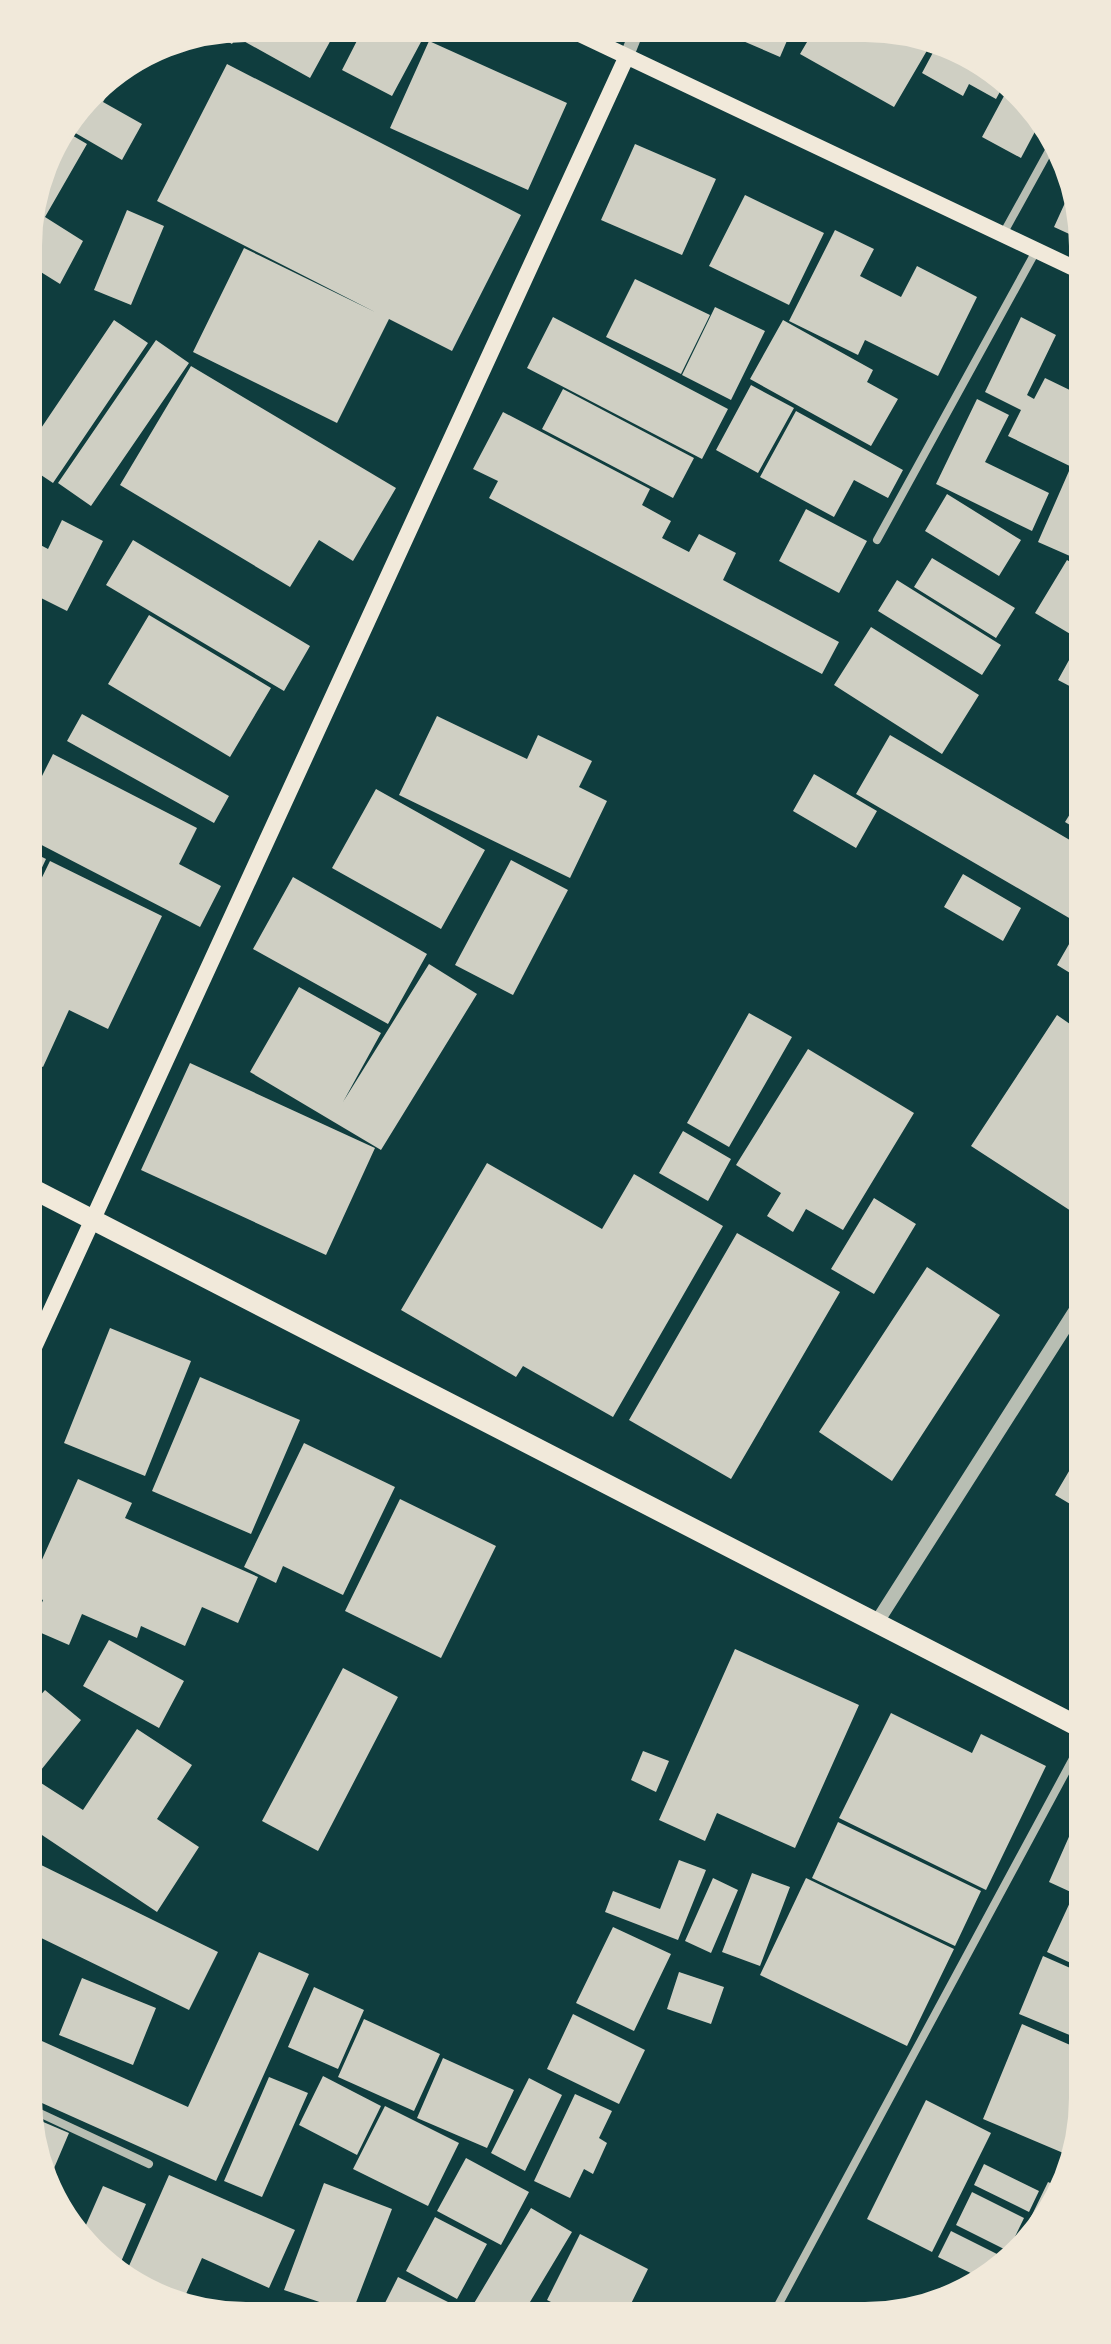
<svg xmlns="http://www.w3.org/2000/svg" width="1111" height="2344" font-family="'Varela Round',sans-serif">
  <rect width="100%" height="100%" fill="#0f3d3e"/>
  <!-- building -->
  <path fill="#cfcfc3" d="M248,26L338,27L310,78L240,39Z
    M242,27L232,44L213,33Z
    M364,27H429L392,96L342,70Z
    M715,29H792L780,57Z
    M814,30H907L932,42L894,107L800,54Z
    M429,41L567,103L528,190L390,128Z
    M937,45L1007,79L996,99L969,84L963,96L922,73Z
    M227,64L521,215L452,351L389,319L337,423L193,352L244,248L375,312L157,201Z
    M117,71L120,72L103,102L142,124L122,160L65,127L101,81Z
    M1011,83L1038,126L1021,158L982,137Z
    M63,130L87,144L45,217L83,241L60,284L28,264V218L49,148Z
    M635,144L716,179L682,255L601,220Z
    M1069,194L1077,197L1078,238L1054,227Z
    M745,195L824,233L789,305L709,266Z
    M127,210L164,226L131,305L94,290Z
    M835,230L874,249L860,276L901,297L917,266L977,297L938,376L865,340L858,355L789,321Z
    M635,279L710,315L681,374L606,337Z
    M715,307L765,331L731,400L682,375Z
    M553,317L728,409L702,459L527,368Z
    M1021,317L1056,335L1027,395L1034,399L1045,378L1078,394V470L1008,436L1021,410L985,392Z
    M114,320L148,343L53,483L29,467V446Z
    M783,320L873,370L867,382L898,399L871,446L750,379Z
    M156,340L189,363L91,506L58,483Z
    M191,366L396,488L353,561L319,540L290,587L120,485Z
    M751,385L794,408L758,473L716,450Z
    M563,389L694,458L673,498L542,429Z
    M977,399L1009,415L985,462L1049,493L1032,531L936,484Z
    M796,411L903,470L888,498L854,480L834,517L760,477Z
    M503,412L650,489L642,505L671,521L662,538L689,552L699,534L736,553L723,580L839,642L822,674L489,498L498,481L473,469Z
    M1069,471L1078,475L1079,560L1038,542Z
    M947,494L1021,540L999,576L925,531Z
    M806,509L867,541L839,593L779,561Z
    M62,520L103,541L67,611L29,592V539L48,549Z
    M133,540L310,646L284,691L106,585Z
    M932,558L1015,608L996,638L914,587Z
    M1067,560L1079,567V623L1072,635L1035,613Z
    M897,580L1001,645L982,675L878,611Z
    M149,615L271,688L230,757L108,684Z
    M871,627L979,695L942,754L834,685Z
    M1079,642V691L1058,680Z
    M82,714L229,796L214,823L67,741Z
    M437,716L527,759L538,735L592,761L579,787L607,801L570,878L399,795Z
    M890,735L1080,846V916L1076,922L856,794Z
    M53,754L197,828L179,864L221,886L200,927L30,839V800Z
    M814,774L877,811L856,848L793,811Z
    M376,789L485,850L441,929L332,868Z
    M1080,798V831L1065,822Z
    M30,851L46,859L30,893Z
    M511,860L568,890L513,995L455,965Z
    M50,861L162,916L108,1029L69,1010L43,1067L30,1061V902Z
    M963,874L1021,908L1003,941L944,907Z
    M293,877L427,954L388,1024L253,949Z
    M1080,925V979L1057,965Z
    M429,964L477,994L381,1150L250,1072L299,987L381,1033L343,1102Z
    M749,1013L792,1037L729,1147L687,1123Z
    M1057,1015L1080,1031L1081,1195L1071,1211L971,1146Z
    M808,1049L914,1113L843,1230L806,1209L793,1232L767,1216L781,1193L736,1165Z
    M190,1063L375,1148L326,1255L141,1170Z
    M683,1131L731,1159L708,1201L659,1173Z
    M487,1163L602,1229L634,1174L723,1226L613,1417L523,1366L516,1377L401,1310Z
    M874,1198L916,1224L874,1294L831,1269Z
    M737,1233L840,1292L731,1479L629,1420Z
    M927,1267L1000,1315L892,1481L819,1432Z
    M110,1328L191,1361L145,1476L64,1443Z
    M200,1377L300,1420L251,1534L152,1491Z
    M304,1443L395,1487L343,1595L283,1566L276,1583L244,1567Z
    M1082,1449V1511L1055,1495Z
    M78,1479L132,1503L125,1518L258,1577L238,1623L202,1607L185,1646L141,1626L137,1638L82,1614L69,1645L32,1629L43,1600L32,1595V1582Z
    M400,1499L496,1546L441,1658L345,1611Z
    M109,1640L184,1681L159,1728L83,1686Z
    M735,1649L859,1705L795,1848L717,1813L705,1841L659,1820Z
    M343,1668L398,1697L318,1851L262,1821Z
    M45,1690L81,1720L33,1780L32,1705Z
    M891,1713L972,1753L981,1734L1046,1766L986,1890L839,1818Z
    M137,1729L192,1765L157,1819L199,1847L157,1912L33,1829V1795L41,1783L83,1810Z
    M643,1751L669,1761L656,1792L631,1780Z
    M1083,1805L1084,1898L1049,1882Z
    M838,1822L981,1891L955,1946L812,1878Z
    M679,1860L706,1870L678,1940L605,1912L613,1891L660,1909Z
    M33,1861L218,1952L189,2010L33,1934Z
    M752,1873L790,1887L760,1966L722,1952Z
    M713,1878L738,1890L711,1953L685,1941Z
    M806,1878L954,1949L907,2046L760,1975Z
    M1072,1898L1084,1904V1969L1047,1952Z
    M613,1927L671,1954L634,2031L576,2003Z
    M259,1952L309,1974L216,2181L33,2099V2037L188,2107Z
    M1043,1956L1084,1974V2041L1019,2014Z
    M679,1972L724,1987L711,2024L667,2009Z
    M82,1978L156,2008L133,2065L59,2035Z
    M314,1987L364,2010L338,2069L288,2047Z
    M573,2014L645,2050L619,2104L547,2069Z
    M364,2019L440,2054L414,2111L338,2077Z
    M1022,2024L1084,2051V2113L1068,2155L983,2119Z
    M443,2058L514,2090L487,2148L417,2118Z
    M323,2076L381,2106L357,2155L299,2125Z
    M269,2077L308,2093L262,2197L224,2181Z
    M529,2078L562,2095L525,2171L491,2153Z
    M575,2094L612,2111L599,2138L607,2143L593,2174L584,2169L570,2198L534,2181Z
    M926,2100L991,2133L932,2252L867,2219Z
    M385,2106L459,2143L428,2206L353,2169Z
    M34,2118L69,2133L49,2180L34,2155Z
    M466,2158L529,2192L501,2245L437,2211Z
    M984,2164L1039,2191L1029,2212L974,2185Z
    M169,2175L295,2230L269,2288L202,2258L182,2303L125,2275Z
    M1048,2182L1057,2186L1039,2232L1011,2258Z
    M324,2183L392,2209L352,2313L284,2290Z
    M103,2186L146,2204L117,2271L101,2263L82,2234Z
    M972,2192L1024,2218L1008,2251L956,2225Z
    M531,2208L572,2232L524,2312H486L473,2305Z
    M435,2217L487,2244L457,2299L406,2271Z
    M951,2231L1009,2260L987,2281L938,2257Z
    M580,2234L648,2269L627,2312H571L547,2300Z
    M398,2277L452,2304L448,2313H380Z"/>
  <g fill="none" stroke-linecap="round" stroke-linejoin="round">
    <!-- minor -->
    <path stroke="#b8beb3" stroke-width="8" d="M1003,234L1051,147
      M877,540L1036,251
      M33,2110L149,2164
      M775,2311L1083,1740"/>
    <!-- tertiary -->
    <path stroke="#b8beb3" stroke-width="14" d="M626,58L638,28
      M877,1622L1081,1302"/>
    <!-- secondary -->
    <path stroke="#f1e9da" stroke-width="16" d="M567,28L1078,270
      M31,1354L626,58"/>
    <!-- primary -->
    <path stroke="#f1e9da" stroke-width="20" d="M31,1188L1083,1729"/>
  </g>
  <!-- crop -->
  <path d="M0 0H1111V2344H0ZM246 40H865A206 206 0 0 1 1071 246V2098A206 206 0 0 1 865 2304H246A206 206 0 0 1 40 2098V246A206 206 0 0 1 246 40Z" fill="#f1e9da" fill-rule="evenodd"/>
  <path fill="none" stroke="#f1e9da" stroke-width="4" d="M246 40H865A206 206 0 0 1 1071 246V2098A206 206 0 0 1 865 2304H246A206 206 0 0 1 40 2098V246A206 206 0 0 1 246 40Z"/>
</svg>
